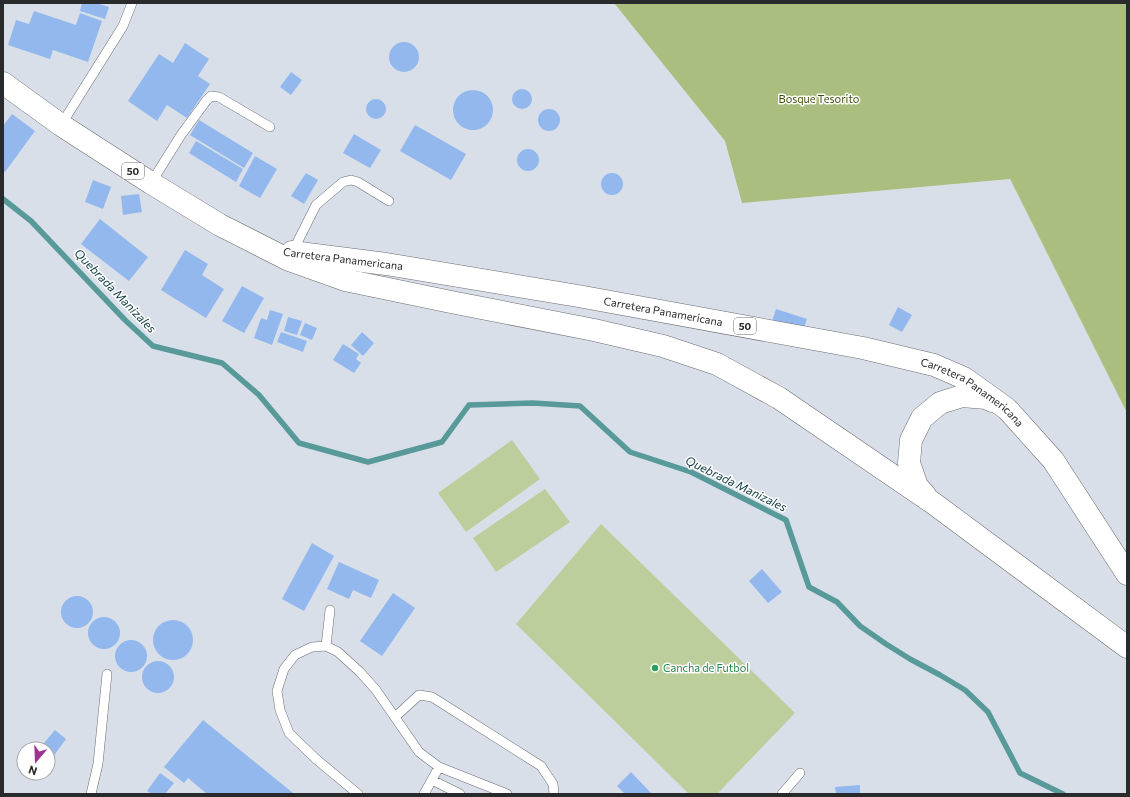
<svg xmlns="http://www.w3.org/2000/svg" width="1130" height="797" font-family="Commissioner,sans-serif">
  <rect width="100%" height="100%" fill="#e9ebee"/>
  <!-- built -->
  <path fill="#d8dfe9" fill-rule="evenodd" d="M3,3H614L725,141L742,203L1010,179L1127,413V794H3ZM24,749H48V773H24Z"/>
  <!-- green -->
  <path fill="#bcce9b" d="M512,440L540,479L466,532L438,493Z
    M545,489L570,522L496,572L473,538Z
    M601,524L795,713L717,794H689L516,624Z"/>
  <!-- forest -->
  <path fill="#a9be7f" d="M614,3H1127V413L1010,179L742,203L725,141Z"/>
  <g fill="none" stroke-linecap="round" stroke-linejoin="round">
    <!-- stream -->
    <path stroke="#58999a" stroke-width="5.5" d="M3,199L31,221L125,320L153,346L222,363L259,395L299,443L368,462L442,442L469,405L533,403L580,406L630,452L691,472L786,520L809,587L837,602L860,626L886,644L910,659L940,675L965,690L988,712L1020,773L1063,794"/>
  </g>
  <!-- building -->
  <path fill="#92b8ee" d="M82,3H96L109,7L105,19L80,11Z
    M34,11L76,25L80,13L102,21L88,62L53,50L50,59L8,45L16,20L29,24Z
    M389 57a15 15 0 1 1 30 0a15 15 0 1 1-30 0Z
    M185,43L209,59L198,76L210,84L187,118L167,105L157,121L128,101L159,54L173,63Z
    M291,72L302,80L291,95L280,87Z
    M512 99a10 10 0 1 1 20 0a10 10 0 1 1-20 0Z
    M453 110a20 20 0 1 1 40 0a20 20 0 1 1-40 0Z
    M366 109a10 10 0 1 1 20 0a10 10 0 1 1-20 0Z
    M538 120a11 11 0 1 1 22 0a11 11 0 1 1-22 0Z
    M12,114L35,131L5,172L3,171V126Z
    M199,120L253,153L244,168L190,135Z
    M415,125L466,154L451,180L400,151Z
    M354,134L381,150L370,168L343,153Z
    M196,141L243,169L236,182L189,153Z
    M517 160a11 11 0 1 1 22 0a11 11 0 1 1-22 0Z
    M255,156L277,169L260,198L239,186Z
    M601 184a11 11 0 1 1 22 0a11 11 0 1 1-22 0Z
    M306,173L318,180L304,204L291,196Z
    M93,180L111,187L103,209L85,202Z
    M139,194L142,212L123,215L121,196Z
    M100,219L148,257L129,281L81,244Z
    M185,250L208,264L202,275L224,289L206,318L161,290Z
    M242,286L264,298L244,333L222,321Z
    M898,307L912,315L902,332L889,325Z
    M776,309L807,319L803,331L772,321Z
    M270,310L283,314L272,345L254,338L261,318L267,320Z
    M288,317L302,321L297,335L284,331Z
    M305,323L317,328L312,340L300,335Z
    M281,332L307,341L303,352L277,342Z
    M362,332L374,343L363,356L351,345Z
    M343,344L359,354L356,359L361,363L354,373L333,360Z
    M312,543L334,556L304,611L282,599Z
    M339,562L379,580L371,598L353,590L349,599L327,589Z
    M762,569L782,592L768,603L749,581Z
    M393,593L415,608L382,656L360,641Z
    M61 612a16 16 0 1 1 32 0a16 16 0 1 1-32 0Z
    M88 633a16 16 0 1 1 32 0a16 16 0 1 1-32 0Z
    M153 640a20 20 0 1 1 40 0a20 20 0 1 1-40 0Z
    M115 656a16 16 0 1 1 32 0a16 16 0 1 1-32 0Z
    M142 677a16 16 0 1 1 32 0a16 16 0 1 1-32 0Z
    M203,720L293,793L207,794L188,778L184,783L164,767Z
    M55,730L66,739L52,758L48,755V749H39Z
    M631,772L652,794H625L617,786Z
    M160,773L174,783L165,794H152L147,791Z
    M860,785V794H836L835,787Z"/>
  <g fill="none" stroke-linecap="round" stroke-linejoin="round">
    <!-- lane casing -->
    <g stroke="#6b6d70" stroke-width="10">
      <path id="lane" d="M61,125L123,26L132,3
        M151,183L181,135L206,101L211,96L219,97L270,127
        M293,251L316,205L343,182L351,180L358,182L389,201
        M326,646L330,610
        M395,717L419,695L432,697L541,766L553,784L554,794
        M432,780L460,794
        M91,794L98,764L107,674
        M358,794L316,759L289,733L280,710L277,691L284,669L295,655L312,647L326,646L338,652L360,672L376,690L419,752L439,767L507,794
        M424,794L439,767
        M782,794L800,773"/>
    </g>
    <!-- highway casing -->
    <g stroke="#6b6d70" stroke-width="23">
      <g id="highway">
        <path d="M3,83L61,125L151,183L220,225L289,260L345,280L451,302L594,330L663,346L717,364L779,398L933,503L1127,647"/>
        <path id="s1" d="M292,252L386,264L578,296L863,348L934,365L964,378L1007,409L1053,460L1127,574"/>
        <path d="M925,495L917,486L909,463L911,440L922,418L940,403L962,396L986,398L992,401"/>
      </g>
    </g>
    <!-- lane -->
    <use href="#lane" stroke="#fff" stroke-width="9"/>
    <!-- highway -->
    <use href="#highway" stroke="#fff" stroke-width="22"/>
  </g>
  <!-- markers -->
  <circle fill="#2e9e5b" stroke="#fff" stroke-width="1.5" cx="655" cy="668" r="4"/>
  <g text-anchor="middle" stroke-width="3" stroke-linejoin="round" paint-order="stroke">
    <!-- shield labels -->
    <g fill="#fff" stroke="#696a6b" stroke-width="1">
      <rect x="122" y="163" width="22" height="16" rx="3"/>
      <rect x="734" y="318" width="22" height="16" rx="3"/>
    </g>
    <g font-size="10" font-weight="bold" fill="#292a2b">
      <text x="133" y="175">50</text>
      <text x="745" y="330">50</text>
    </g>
    <!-- park labels -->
    <g font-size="11" fill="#3e5008" stroke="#fff">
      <text x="819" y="103">Bosque Tesorito</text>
    </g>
    <!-- street labels -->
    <g font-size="11" fill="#292a2b" stroke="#fff">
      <text transform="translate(343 259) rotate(7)" y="4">Carretera Panamericana</text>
      <text dy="4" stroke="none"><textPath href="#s1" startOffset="376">Carretera Panamericana</textPath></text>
      <text dy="4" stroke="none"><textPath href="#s1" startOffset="699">Carretera Panamericana</textPath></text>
    </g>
    <!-- leisure labels -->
    <g font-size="11" fill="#27864d" stroke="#fff" text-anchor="start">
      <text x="663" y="672">Cancha de Futbol</text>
    </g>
    <!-- water labels -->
    <g font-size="12" font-style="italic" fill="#113d3e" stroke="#fff">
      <text transform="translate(115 291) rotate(46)" y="4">Quebrada Manizales</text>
      <text transform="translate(736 484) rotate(26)" y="4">Quebrada Manizales</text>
    </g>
  </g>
  <!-- border -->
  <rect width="1130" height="797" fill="none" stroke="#292a2b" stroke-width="8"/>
  <!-- north arrow -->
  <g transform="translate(36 761) rotate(199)"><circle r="19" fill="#ffffff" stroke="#a9aaaa"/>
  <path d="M0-3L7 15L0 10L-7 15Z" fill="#9e3293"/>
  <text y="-6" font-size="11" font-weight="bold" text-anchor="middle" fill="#292a2b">N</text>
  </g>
</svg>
